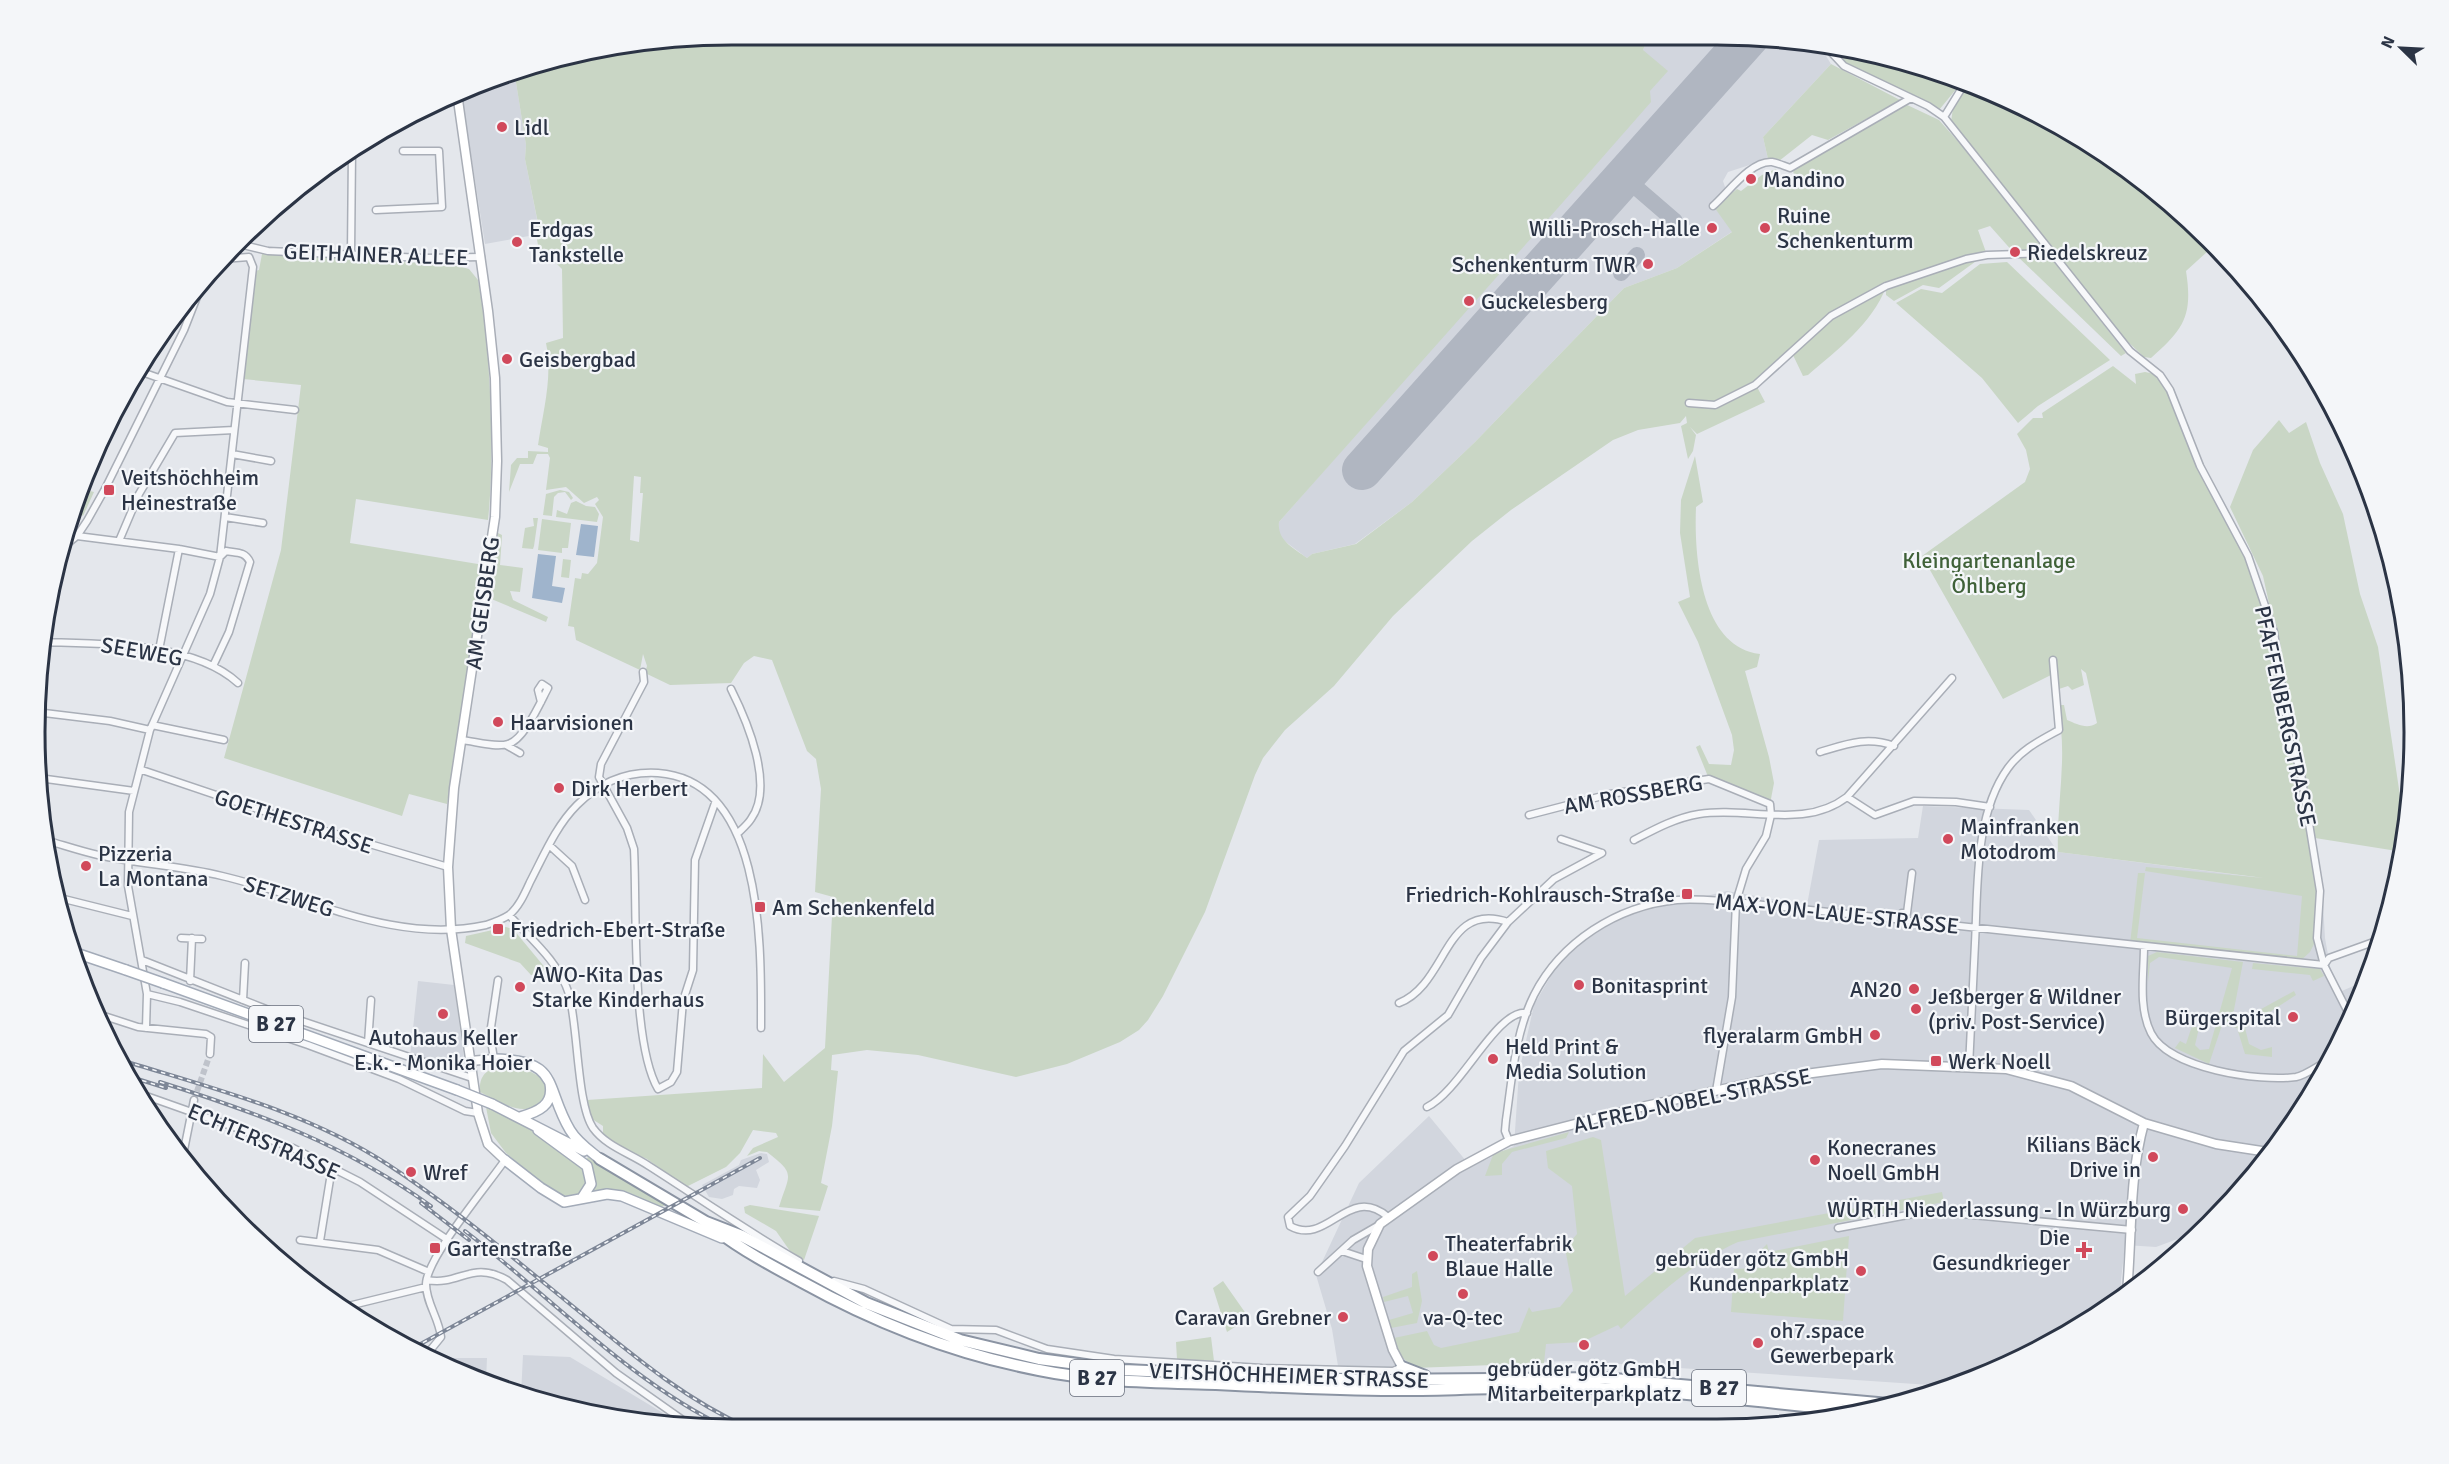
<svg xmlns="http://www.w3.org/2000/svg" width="2449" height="1464" font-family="Signika,sans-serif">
  <rect width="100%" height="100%" fill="#e4e7ec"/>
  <!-- built -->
  <path fill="#d2d6de" d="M1649,36H1763L1821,48L1831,64L1763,137L1768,159L1728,172L1723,181L1726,190L1711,203L1733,231L1677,268L1624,288L1475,442L1412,502L1355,544L1312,554L1307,558L1282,539L1278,532L1279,522L1365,424L1643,50Z
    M514,70L526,145L525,159L540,234L485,244L461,91Z
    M1923,806L2029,810L2058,852L2322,886L2325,938L2335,994L2367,980L2361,999L2297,1120L2199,1231L2156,1247L2125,1245L2121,1280L2122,1295L2065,1336L1945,1386L1575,1361L1394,1365V1369L1338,1366L1332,1329L1316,1275L1359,1183L1429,1116L1471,1167L1514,1146L1519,1072L1534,1005L1556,967L1583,942L1623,916L1727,891L1807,905L1819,840L1918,838Z
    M418,981L454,985L465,1066L457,1070L410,1057Z
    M761,1153L767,1154L769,1162L756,1170L760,1180L757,1188L739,1186L734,1189L733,1195L722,1199L709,1197L702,1185L739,1165L741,1160Z
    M523,1355L570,1357L688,1428L521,1395Z
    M446,1358H487L486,1382L443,1360Z"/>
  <!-- green -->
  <path fill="#c9d6c5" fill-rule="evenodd" d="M1649,36L1643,50L1668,71L1650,91L1651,102C1528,243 1403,382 1279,522C1277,541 1294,548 1307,558L1312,554L1356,544L1412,502L1475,442L1624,288L1677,268L1732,232L1714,207L1737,189L1741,191L1762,175L1776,169L1788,187L1795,181L1793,170L1903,103L1939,120L1962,146L2126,353L2121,356L2014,253L1990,226L1978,230L1987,255L1996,258L1979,259L1939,288L1923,285L1894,301L1886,295V287C1872,324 1837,350 1808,375L1803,376L1792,353L1756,385L1765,402L1697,434L1690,427L1696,435L1693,451L1688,459L1681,426L1687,423L1686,416L1680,423L1638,430L1613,440L1511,510L1472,541L1393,616L1334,686L1285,730L1263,758L1255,775L1205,912L1163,996L1148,1020L1139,1030L1120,1042L1067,1064L1016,1077L918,1055L867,1050L832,1055L831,1070L838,1071L832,1126L821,1183L828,1186L820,1211L779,1207C789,1174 797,1175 767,1152L759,1151L747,1156L753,1148L778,1137L776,1133L753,1130L740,1153L726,1167L686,1187L647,1159L612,1143L603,1134V1126L592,1119L587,1100L762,1088L763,1054L784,1082L825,1048L833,897L815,892L821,789L816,759L807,751L772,660L754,656L744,663L731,683L670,685L645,673L647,666L643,654L640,670L576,640L574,627L568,626L575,578L581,579L582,573L588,574L597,563L603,517L595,504L599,500L597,497L584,503L566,487L546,490L550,458L548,454H537L533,464H520L509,492L511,465L517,458H528V451L548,452V448L538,445C543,411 553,377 546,343L563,338L562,269L538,245L536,234L540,233L525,159L526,145L514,70L641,41ZM634,476L641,477L640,493H643L639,542L630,540Z
    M1828,49L1942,72L1962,82L1939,110L1841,62Z
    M1831,64L1900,100L1828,140L1812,135L1779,161L1768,159L1763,137Z
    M1968,85L2105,152L2210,239L2220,251H2208L2186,271C2193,316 2184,329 2151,358L2144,357L2125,339L1951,122L1953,108Z
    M262,254L455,265L469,269L478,280C491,349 495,456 488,520L356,499L350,543L484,565L447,804L409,794L402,816L224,758L281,550L301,385L243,379L255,271L259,270Z
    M2007,262L2110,360L2038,406L2018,423L1982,378L1896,303L1921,289L1942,293L1980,264Z
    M2113,366L2136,384L2135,374L2145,372L2160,375L2170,390L2200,466L2248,556L2274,632L2290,744L2300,768L2320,891L2317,938L2310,952L2298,963L2130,944L2138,873H2145L2137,938L2297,956L2302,896L2145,871L2146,867L2264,878L2058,852C2056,803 2069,754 2057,705H2064L2067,720C2077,724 2087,730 2097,723L2086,673L2081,669L2084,685L2072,690L2068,686L2056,690L2053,674L2003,699L1922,556L2025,482L2030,469L2026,450L2017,434L2033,418H2043L2042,413Z
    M2279,420L2289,433L2306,422L2320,463L2343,514L2360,594L2378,647L2400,796L2397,851L2315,838L2302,754L2263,576L2230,507L2253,450Z
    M1695,456L1703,502L1696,507C1694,554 1700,647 1760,654L1757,667L1745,671L1769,757L1774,783L1770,804L1709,779L1696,747L1700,745L1709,764L1731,765L1734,750L1732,735L1698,642L1678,602L1690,597L1680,533L1681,500Z
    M82,489L94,492L83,516L72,508Z
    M560,490L569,492L573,498L571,500L565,492L558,493L554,497L552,516L543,515L546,494Z
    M576,501L586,506L595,507L599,514L597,522L556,517L557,510L567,514L571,503Z
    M533,518H538L534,546L533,549L522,548L525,528L534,526Z
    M542,519L571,523L568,548H562V553L538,550Z
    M498,533L502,535L500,565L523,568L520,592L510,591L513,600L548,617L546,622L489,598Z
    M563,559L571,560L569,578L561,577Z
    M506,927L513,929L547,970L541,975H531L520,963L465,943L466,936Z
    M2157,952L2243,962L2233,1015L2243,1019L2294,991L2296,995L2245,1028L2249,1044L2261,1050L2272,1047V1057L2245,1054L2237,1028L2222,1025L2209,1064L2175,1048L2180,1041L2186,1044L2192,1026L2199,1028L2195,1045L2200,1050L2209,1049L2232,968L2159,957L2150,963L2148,982V956Z
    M2253,963L2320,969L2324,976L2313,981L2310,975L2252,969Z
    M504,1066C520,1067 549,1073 547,1095C528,1122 504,1104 480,1092C479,1074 487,1069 504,1066Z
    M486,1107C514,1119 572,1151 587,1175L586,1188L577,1197L557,1195L506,1153L491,1133Z
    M1569,1132L1566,1138L1512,1152L1502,1164V1175L1485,1176L1493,1155L1502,1151Z
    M1593,1137L1601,1140L1625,1296L1695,1238L1942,1192L1944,1202L1738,1242C1693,1262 1657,1296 1621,1329L1618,1325L1582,1342L1546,1344L1544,1363L1414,1368L1401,1356L1394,1338L1427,1331L1434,1345L1441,1348L1519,1332L1529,1307L1532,1312L1560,1307L1573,1291L1565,1248L1577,1234L1572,1186L1548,1168L1546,1151Z
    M588,1157L668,1204L659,1208L592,1193L593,1173L585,1161Z
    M750,1205L819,1216L804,1260L790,1251L776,1231L745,1213L744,1207Z
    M1849,1236L1843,1321L1731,1312L1734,1269L1761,1268L1763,1248L1767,1244L1769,1252Z
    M1417,1271L1422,1301L1417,1323L1391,1328L1389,1320L1413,1313L1408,1296L1384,1302L1383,1297L1412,1287V1274Z
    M1223,1281L1249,1318L1227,1332L1213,1288Z
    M1211,1337L1214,1361L1177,1359L1176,1342Z"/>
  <!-- water -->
  <path fill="#9fb4cc" d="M581,524L598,526L594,557L576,555Z
    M538,554L556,556L552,586L565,588L562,603L532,598Z"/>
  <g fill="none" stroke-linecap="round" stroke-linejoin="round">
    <!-- taxiway -->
    <path stroke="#b0b6c1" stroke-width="16" d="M1735,37L1743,44
      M1624,177L1675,221
      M1621,273L1637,255"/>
    <!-- runway -->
    <path stroke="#b0b6c1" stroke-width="40" d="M1362,470L1750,36"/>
    <!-- street-tunnel -->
    <path stroke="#bfc3cb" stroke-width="6" stroke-dasharray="6 3" stroke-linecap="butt" d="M194,1100L210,1054"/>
    <!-- street casing -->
    <g stroke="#a9aeb7" stroke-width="9">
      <path id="street" d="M1828,49L1844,66L1928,106L1944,117L2130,351L2160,375L2170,390L2200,466L2248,556L2274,632L2290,744L2300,768L2320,891L2317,938L2324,965L2351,1018
        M1944,117L1965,83
        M1713,206C1728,193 1751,160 1772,162C1778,163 1784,166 1790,168L1911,98
        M376,210L442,207L439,151H403
        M235,243L268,251L424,258L481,257
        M351,254L352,151
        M139,371L227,402L295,410
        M1689,403L1715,405L1755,385L1831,316L1886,286L1966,259L1987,255L2053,253
        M232,454L271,461
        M225,517L263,523
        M77,536L179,549L220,557L226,551C236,553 245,551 250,562L229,632L213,666
        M119,541L139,494L175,433L234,430
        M62,548L77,536L87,521L105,489L184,330L202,284
        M40,642C99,644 192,641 238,683
        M159,650L179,549
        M643,672L644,682L601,764L599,777L627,828L634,849C637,907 631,1043 658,1089L671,1082L677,1072L683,1001L693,970L695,860L715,803
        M731,689C747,721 775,786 751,819C748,824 742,829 738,833
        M36,712L110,721L150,730
        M152,725L224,740
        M461,740C474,741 495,748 508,744C524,740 540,703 548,688L542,684L538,690L541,702
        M506,745L520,753
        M1820,752C1847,744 1867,736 1894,746
        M142,770L305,825L448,867
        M39,778L134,791
        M1847,797L1952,678
        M1529,815L1610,794L1709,779L1770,804L1771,815L1766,836L1746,869L1736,902L1732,997L1716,1091
        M1561,839L1602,853
        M45,840C63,845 80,851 98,855C139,864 181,866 222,876C309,896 393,945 486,925C492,923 503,919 509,915C519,907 525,893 530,882C544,855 556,826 577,805C599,783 627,771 658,773C766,781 761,951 761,1028
        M1634,840C1655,829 1675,818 1699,814C1748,806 1804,830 1847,797L1875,815L1914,801L1956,802L1990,807
        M549,845L572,866L585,900
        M56,897L132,916
        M509,915C531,939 559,962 569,994C578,1027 577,1105 593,1128C607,1147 630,1153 649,1166C699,1198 747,1231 799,1261
        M1902,919V913H1907L1912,873
        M181,938L202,939
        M2144,946C2144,974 2138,1007 2151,1033C2169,1069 2259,1082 2296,1077C2306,1075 2319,1065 2329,1060
        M142,960L266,1009L472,1078
        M2324,965L2329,958L2379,940
        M190,981L192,938
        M147,994L180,1002L308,1045L399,1079L465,1111L478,1113
        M243,1000L245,963
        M1399,1003C1448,984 1444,900 1508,922
        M98,1014L138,1027L206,1034L211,1037L210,1054
        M146,1028L147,994L128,886L129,812L150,730L210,594L220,557L253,267L249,257L222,259
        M368,1043L371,1000
        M494,1059L490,1034L498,980
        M1969,1067C1971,1026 1973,984 1975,943C1978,888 1974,815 2008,768C2022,749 2039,741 2059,730L2053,660
        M135,1092L293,1148L360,1182L448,1240
        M1427,1107C1461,1091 1497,1008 1527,1013
        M1509,1141L1505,1131L1506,1120C1512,1079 1515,1033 1534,995C1561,942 1617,906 1677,900C1696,898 1717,901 1736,902L2324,965
        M182,1160L194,1100
        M1388,1217C1348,1183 1328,1247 1290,1226L1288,1217L1310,1196L1345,1146L1404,1051L1448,1015L1481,958L1508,922L1554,879L1602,853
        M1838,1228L1929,1211L2132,1230
        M300,1240L378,1250L429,1272
        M320,1241L332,1167
        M1342,1251L1366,1259
        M1318,1272L1353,1240L1379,1225
        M427,1280C460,1286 471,1260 507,1280L616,1373L694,1428
        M834,1281L864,1289L951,1329L996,1330L1047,1349L1114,1359L1262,1368L1393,1371L1402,1367
        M340,1308L426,1287
        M428,1353L441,1337C439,1318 426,1303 426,1284C427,1257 488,1185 505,1160"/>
    </g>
    <!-- secondary casing -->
    <g stroke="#a9aeb7" stroke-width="11">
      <path id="secondary" d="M457,93L488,311L495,378L497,461L495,517L454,788L448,867L451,929L478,1113L488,1144L505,1160
        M470,1061L494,1059
        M2127,1292C2132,1236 2129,1177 2144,1123
        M1402,1367L1393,1350L1367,1266L1368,1249L1380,1224L1457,1169L1509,1141L1641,1107L1774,1078L1882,1064L2006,1069L2071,1086L2144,1123L2216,1144L2268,1152"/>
    </g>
    <!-- primary casing -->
    <g stroke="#a3abb8" stroke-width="12">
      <path id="primary" d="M70,951L126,970
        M163,983L457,1090
        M494,1059C561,1060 544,1086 570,1130C577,1142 589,1150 600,1159
        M492,1104L584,1151
        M520,1117C538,1112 554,1105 550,1084
        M538,1130L587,1166L591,1184L582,1198
        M505,1160L541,1188L564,1202L607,1194L622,1196L722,1238"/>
    </g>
    <!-- highway casing -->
    <g stroke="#8b94a3" stroke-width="14">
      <path id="highway" d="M600,1159L706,1222L742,1236L866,1303L960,1340L1039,1359L1123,1370L1363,1380L1603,1378L1900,1405
        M716,1230C742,1250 772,1266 802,1282C876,1323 955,1354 1039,1370C1097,1382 1157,1382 1216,1384C1275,1387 1334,1390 1394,1390C1443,1391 1492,1387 1542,1387C1648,1387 1755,1401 1860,1412
        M1402,1367L1425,1376"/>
    </g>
    <!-- street -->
    <use href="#street" stroke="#f7f8fa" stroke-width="6"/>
    <!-- secondary -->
    <use href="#secondary" stroke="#fff" stroke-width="8"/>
    <!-- primary -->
    <use href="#primary" stroke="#fff" stroke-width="9"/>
    <!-- highway -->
    <use href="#highway" stroke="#fff" stroke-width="10"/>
    <!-- rail casing -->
    <g stroke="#7d8696" stroke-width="4">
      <path id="rail" d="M118,1059C210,1088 306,1111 387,1164C456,1209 518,1262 581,1313C635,1357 686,1400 749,1428
        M125,1075L166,1088
        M160,1082C258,1113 346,1145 431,1206
        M421,1203L469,1240
        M465,1231C551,1297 629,1381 727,1428
        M415,1347L760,1158"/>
    </g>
    <!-- rail -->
    <use href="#rail" stroke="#f4f6f9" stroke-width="1.5" stroke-dasharray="4.5" stroke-linecap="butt"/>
    <!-- primary-bridge casing -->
    <g stroke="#a3abb8" stroke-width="12" stroke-linecap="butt">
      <path id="primary-bridge" d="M126,970L163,983
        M457,1090L492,1104"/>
    </g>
    <!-- primary-bridge -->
    <use href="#primary-bridge" stroke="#fff" stroke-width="9"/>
  </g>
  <!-- markers -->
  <g fill="#d1495b" stroke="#f4f6f9" stroke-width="2">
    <circle cx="502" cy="127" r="6"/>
    <circle cx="1751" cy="179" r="6"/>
    <circle cx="1712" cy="228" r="6"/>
    <circle cx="1765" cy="228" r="6"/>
    <circle cx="517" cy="242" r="6"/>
    <circle cx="2015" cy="252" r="6"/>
    <circle cx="1648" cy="264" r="6"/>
    <circle cx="1469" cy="301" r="6"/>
    <circle cx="507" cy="359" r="6"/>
    <rect x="103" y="484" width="12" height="12" rx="3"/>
    <circle cx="498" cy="722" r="6"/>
    <circle cx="559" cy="788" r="6"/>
    <circle cx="1948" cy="839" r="6"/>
    <circle cx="86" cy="866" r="6"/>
    <rect x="1681" y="888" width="12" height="12" rx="3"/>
    <rect x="754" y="901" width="12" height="12" rx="3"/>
    <rect x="492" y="923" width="12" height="12" rx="3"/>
    <circle cx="1579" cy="985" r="6"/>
    <circle cx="520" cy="987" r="6"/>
    <circle cx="1914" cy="989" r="6"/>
    <circle cx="1916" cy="1009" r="6"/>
    <circle cx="443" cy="1014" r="6"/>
    <circle cx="2293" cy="1017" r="6"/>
    <circle cx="1875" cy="1035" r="6"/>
    <circle cx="1493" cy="1059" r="6"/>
    <rect x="1930" y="1055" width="12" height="12" rx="3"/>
    <circle cx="2153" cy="1157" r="6"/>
    <circle cx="1815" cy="1160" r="6"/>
    <circle cx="411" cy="1172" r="6"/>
    <circle cx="2183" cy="1209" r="6"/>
    <rect x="429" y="1242" width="12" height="12" rx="3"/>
    <path d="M2081 1241h6v6h6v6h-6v6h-6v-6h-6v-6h6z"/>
    <circle cx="1433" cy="1256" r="6"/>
    <circle cx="1861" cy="1271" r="6"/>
    <circle cx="1463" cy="1294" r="6"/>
    <circle cx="1343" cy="1317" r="6"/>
    <circle cx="1758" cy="1343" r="6"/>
    <circle cx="1584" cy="1345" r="6"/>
  </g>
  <g text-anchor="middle" stroke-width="4.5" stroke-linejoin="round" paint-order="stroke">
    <!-- shield labels -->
    <g fill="#f4f6f9" stroke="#676e7b" stroke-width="1.5">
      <rect x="249" y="1006" width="54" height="36" rx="4.5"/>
      <rect x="1070" y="1360" width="54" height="36" rx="4.5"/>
      <rect x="1692" y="1370" width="54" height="36" rx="4.5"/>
    </g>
    <g font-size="21" font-weight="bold" fill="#2b3445">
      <text x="276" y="1031">B 27</text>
      <text x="1097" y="1385">B 27</text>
      <text x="1719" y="1395">B 27</text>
    </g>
    <!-- poi labels -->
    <g font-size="22" fill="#2b3445" stroke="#f4f6f9" text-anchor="start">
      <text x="514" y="135">Lidl</text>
      <text x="1763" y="187">Mandino</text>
      <text x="1777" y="223">Ruine<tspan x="1777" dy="25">Schenkenturm</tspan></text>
      <text x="1700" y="236" text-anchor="end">Willi-Prosch-Halle</text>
      <text x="529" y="237">Erdgas<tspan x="529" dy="25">Tankstelle</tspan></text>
      <text x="2027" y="260">Riedelskreuz</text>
      <text x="1636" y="272" text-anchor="end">Schenkenturm TWR</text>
      <text x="1481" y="309">Guckelesberg</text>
      <text x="519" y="367">Geisbergbad</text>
      <text x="121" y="485">Veitshöchheim<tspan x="121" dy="25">Heinestraße</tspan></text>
      <text x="510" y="730">Haarvisionen</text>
      <text x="571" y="796">Dirk Herbert</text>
      <text x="1960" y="834">Mainfranken<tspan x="1960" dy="25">Motodrom</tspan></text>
      <text x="98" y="861">Pizzeria<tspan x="98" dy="25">La Montana</tspan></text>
      <text x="1675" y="902" text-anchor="end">Friedrich-Kohlrausch-Straße</text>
      <text x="772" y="915">Am Schenkenfeld</text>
      <text x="510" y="937">Friedrich-Ebert-Straße</text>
      <text x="532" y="982">AWO-Kita Das<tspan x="532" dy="25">Starke Kinderhaus</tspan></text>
      <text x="1591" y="993">Bonitasprint</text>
      <text x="1902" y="997" text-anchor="end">AN20</text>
      <text x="1928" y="1004">Jeßberger &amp; Wildner<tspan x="1928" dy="25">(priv. Post-Service)</tspan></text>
      <text x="2281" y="1025" text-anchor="end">Bürgerspital</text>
      <text x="1863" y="1043" text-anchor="end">flyeralarm GmbH</text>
      <text x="443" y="1045" text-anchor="middle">Autohaus Keller<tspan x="443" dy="25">E.k. - Monika Hoier</tspan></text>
      <text x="1505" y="1054">Held Print &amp;<tspan x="1505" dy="25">Media Solution</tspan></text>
      <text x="1948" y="1069">Werk Noell</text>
      <text x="2141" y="1152" text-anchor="end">Kilians Bäck<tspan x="2141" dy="25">Drive in</tspan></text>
      <text x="1827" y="1155">Konecranes<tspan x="1827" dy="25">Noell GmbH</tspan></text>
      <text x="423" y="1180">Wref</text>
      <text x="2171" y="1217" text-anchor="end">WÜRTH Niederlassung - In Würzburg</text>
      <text x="2070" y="1245" text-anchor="end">Die<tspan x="2070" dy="25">Gesundkrieger</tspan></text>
      <text x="1445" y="1251">Theaterfabrik<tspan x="1445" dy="25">Blaue Halle</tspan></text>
      <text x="447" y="1256">Gartenstraße</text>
      <text x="1849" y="1266" text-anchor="end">gebrüder götz GmbH<tspan x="1849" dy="25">Kundenparkplatz</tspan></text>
      <text x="1331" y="1325" text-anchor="end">Caravan Grebner</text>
      <text x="1463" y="1325" text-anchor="middle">va-Q-tec</text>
      <text x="1770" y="1338">oh7.space<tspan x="1770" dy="25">Gewerbepark</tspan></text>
      <text x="1584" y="1376" text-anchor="middle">gebrüder götz GmbH<tspan x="1584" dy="25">Mitarbeiterparkplatz</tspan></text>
    </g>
    <!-- street labels -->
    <g font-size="22" fill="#2b3445" stroke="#f4f6f9">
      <text transform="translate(376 254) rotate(2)" y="8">GEITHAINER ALLEE</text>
      <text transform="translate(482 603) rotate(-82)" y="8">AM GEISBERG</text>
      <text transform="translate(142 651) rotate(10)" y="8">SEEWEG</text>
      <text transform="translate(2286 716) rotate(78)" y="8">PFAFFENBERGSTRASSE</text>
      <text transform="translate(1633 794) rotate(-10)" y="8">AM ROSSBERG</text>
      <text transform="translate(294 821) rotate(18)" y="8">GOETHESTRASSE</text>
      <text transform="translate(289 896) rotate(17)" y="8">SETZWEG</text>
      <text transform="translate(1837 913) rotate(6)" y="8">MAX-VON-LAUE-STRASSE</text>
      <text transform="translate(1692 1100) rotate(-12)" y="8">ALFRED-NOBEL-STRASSE</text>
      <text transform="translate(264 1141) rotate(23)" y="8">ECHTERSTRASSE</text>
      <text transform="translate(1289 1375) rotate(2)" y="8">VEITSHÖCHHEIMER STRASSE</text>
    </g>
    <!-- park labels -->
    <g font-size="22" fill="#3f6138" stroke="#f4f6f9">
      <text x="1989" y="568">Kleingartenanlage<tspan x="1989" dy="25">Öhlberg</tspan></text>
    </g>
  </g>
  <!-- crop -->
  <path d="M0 0H2449V1464H0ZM732 45H1717A687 687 0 0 1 2404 732V732A687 687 0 0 1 1717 1419H732A687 687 0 0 1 45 732V732A687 687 0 0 1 732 45Z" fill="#f4f6f9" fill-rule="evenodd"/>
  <path fill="none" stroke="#2b3445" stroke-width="3" d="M732 45H1717A687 687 0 0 1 2404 732V732A687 687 0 0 1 1717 1419H732A687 687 0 0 1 45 732V732A687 687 0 0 1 732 45Z"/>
  <!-- north arrow -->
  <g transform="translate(2401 48) rotate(294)" stroke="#f4f6f9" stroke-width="4.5" paint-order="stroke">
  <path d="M0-4.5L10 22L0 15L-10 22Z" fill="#2b3445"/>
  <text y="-9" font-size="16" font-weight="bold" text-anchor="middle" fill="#2b3445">N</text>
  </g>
</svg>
